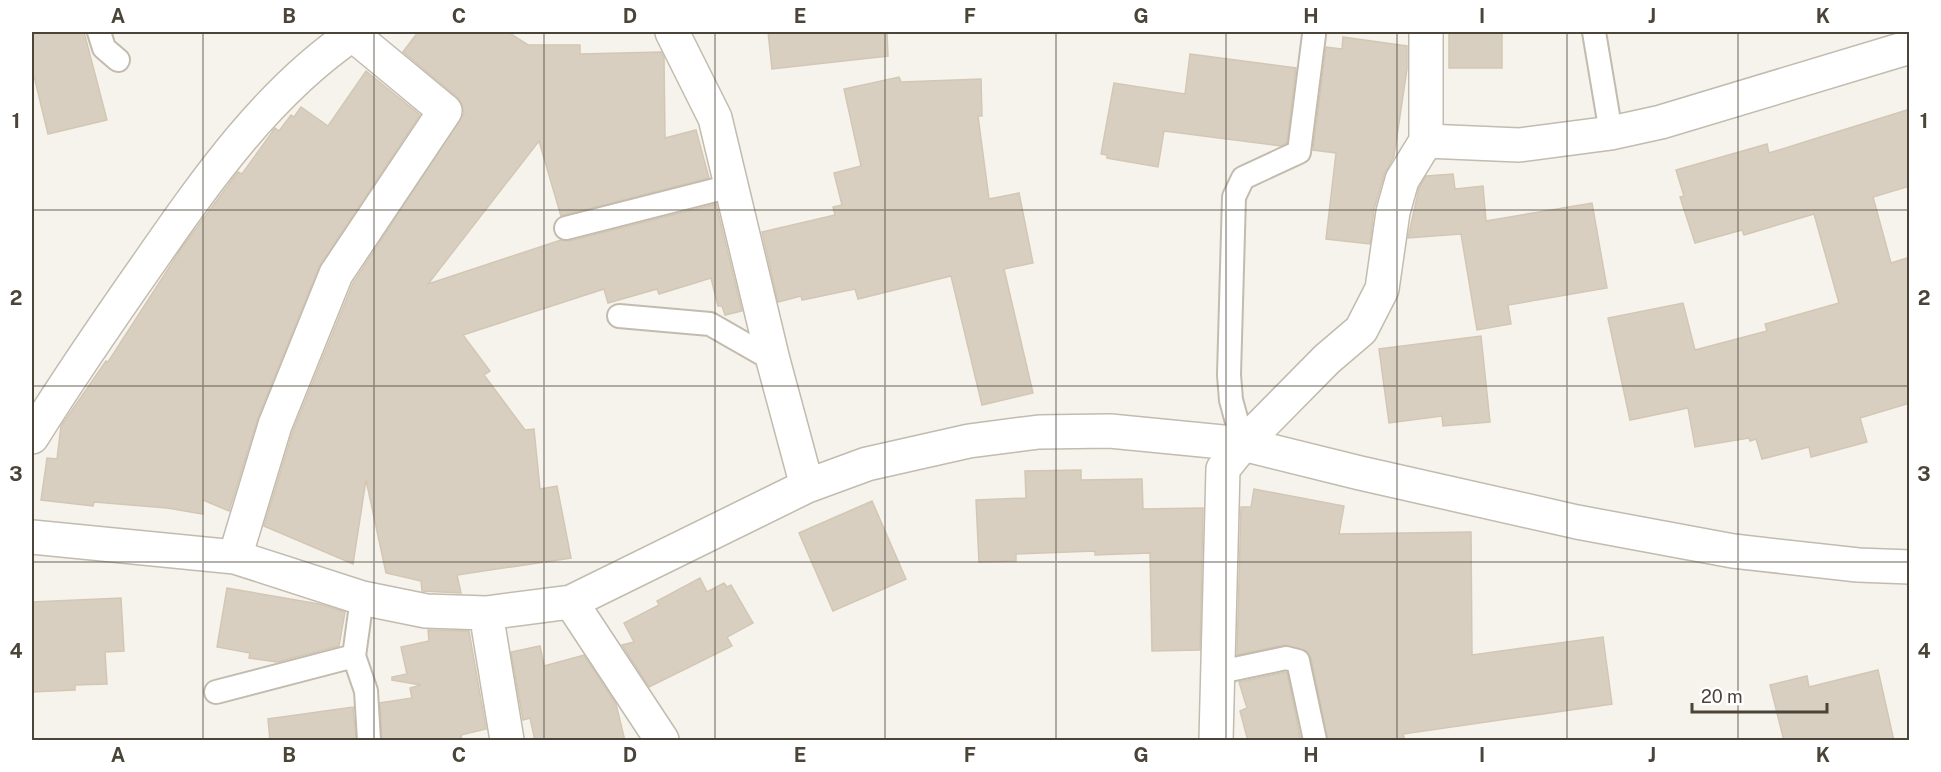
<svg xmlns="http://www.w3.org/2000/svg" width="1941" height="772" font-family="'Public Sans',sans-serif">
  <rect width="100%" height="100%" fill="#f6f3ec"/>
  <!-- building -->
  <path fill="#d8cfc1" stroke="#d3c7b4" stroke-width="1.5" d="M32,32H84L107,120L48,134L32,68Z
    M418,32H508L528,45H580V54L661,52L664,58L665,138L696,130L709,178L561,216L539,141L428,284L561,240L569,241L716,204L742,311L725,315L722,306H718L711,278L659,294L657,289L608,303L604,289L463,335L490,371L484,375L525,430L534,429L540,489L557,486L571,558L457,575L461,593L422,591L421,581L386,573L366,480L353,564L264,526L293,431L353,283L464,113L462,104L457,97L403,52Z
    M768,32H887L888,56L772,69Z
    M1449,32H1502V68H1449Z
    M1343,37L1407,46V69L1394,156L1384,175L1374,209L1370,244L1326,239L1336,153L1313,150L1326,47L1342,49Z
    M1190,54L1296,68L1287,143L1281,146L1164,131L1158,167L1107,158V155L1101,154L1114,83L1185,94Z
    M366,71L420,115L319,267L258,418L229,511L203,500V514L167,508L94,502L93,506L41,500L47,458L57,459L61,426L106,361L108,362L181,249L232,180L238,172L242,174L275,128L279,131L291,115L294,117L301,107L328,126Z
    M899,77L901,82L981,79L982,116H978L989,199L1019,193L1033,263L1004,269L1033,393L982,405L951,276L858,299L855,289L802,300L801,296L778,302L762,232L835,215L833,207L842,205L834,173L861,166L844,89Z
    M1910,109V186L1873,197L1891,263L1910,257V403L1860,418L1867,442L1811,457L1809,447L1762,459L1756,439L1750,441L1749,438L1695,447L1688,408L1630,420L1608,318L1683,303L1695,350L1767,331L1765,324L1839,303L1814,214L1744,235L1742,230L1695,243L1680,197L1684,196L1676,170L1767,144L1769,153Z
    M1453,174L1455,189L1483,186L1486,221L1592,203L1607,288L1508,305L1511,324L1477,330L1461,234L1408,238L1419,188L1426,176Z
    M1481,336L1490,422L1443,426L1442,416L1389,423L1379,349Z
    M1081,470V480L1142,479L1143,509L1203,508L1200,650L1152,651L1150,553L1095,555V551L1016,554V561L979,562L976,500L1026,498L1025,471Z
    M1254,489L1344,506L1339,534L1471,532L1472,655L1603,637L1612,704L1403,734L1405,741H1328L1311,658L1307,651L1284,645L1237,655L1241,507H1251Z
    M872,501L906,579L833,611L799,533Z
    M700,578L707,592L724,583L727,587L731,585L753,623L727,637L732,646L649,687L622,645L634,642L624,623L659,605L657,601Z
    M227,588L319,604L345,612L339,646L277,662L249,658L250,653L217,647Z
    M121,598L124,651L105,652L107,684L75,685V690L32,692V602Z
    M428,630L469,631L486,729L461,735L462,741H382L380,703L412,698L410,688L421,685L392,680V677L407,674L401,647L429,641Z
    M540,646L544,666L584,655L616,704L625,741H535L530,718L523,720L511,652Z
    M1878,670L1894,741H1784L1770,685L1807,676L1809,687Z
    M1287,672L1301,741H1248L1240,711L1247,708L1239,682Z
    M353,707L356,741H270L268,719Z"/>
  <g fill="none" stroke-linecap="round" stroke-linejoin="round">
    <!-- service casing -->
    <g stroke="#c2bbae" stroke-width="26">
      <path id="service" d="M99,32L104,48L118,60
        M1594,32L1611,133
        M566,228L731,186
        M619,316L710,324L773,360
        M1243,444L1231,400L1229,375L1234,197L1243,178L1299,152L1314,35
        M362,598L354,656L366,691L369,740
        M1220,672L1286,658L1298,661L1315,740
        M216,692L354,656"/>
    </g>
    <!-- minor casing -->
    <g stroke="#c2bbae" stroke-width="36">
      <path id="minor" d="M672,32L715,118L773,360L807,486
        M1426,141L1519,145L1611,133L1661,122L1910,47
        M32,437C69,378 108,321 148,264C207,179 269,90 356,32
        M32,537L235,557L362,598L426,611L486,613L571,602L807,486L867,464L969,441L1039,432L1110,431L1243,444L1360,473L1577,522L1733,551L1858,565L1910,567
        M235,557L275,425L336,274L445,111L352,34
        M571,602L662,740
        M486,613L507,740
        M1216,740L1223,469L1243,444L1327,359L1361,330L1382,289L1393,212L1402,180L1426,141V32"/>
    </g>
    <!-- service -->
    <use href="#service" stroke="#fff" stroke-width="22"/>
    <!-- minor -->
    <use href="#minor" stroke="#fff" stroke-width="33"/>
  </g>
  <!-- grid -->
  <path fill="none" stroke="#4b4439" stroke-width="1.5" stroke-opacity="0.55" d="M203,32V740M374,32V740M544,32V740M715,32V740M885,32V740M1056,32V740M1226,32V740M1397,32V740M1567,32V740M1738,32V740M32,210H1910M32,386H1910M32,562H1910"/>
  <!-- border -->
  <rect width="1941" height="772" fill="none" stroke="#ffffff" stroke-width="66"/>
  <!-- scale -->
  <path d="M1692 703v9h135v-9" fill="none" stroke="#4b4439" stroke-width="3"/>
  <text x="1701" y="703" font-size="18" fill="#4b4439" stroke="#ffffff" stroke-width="4.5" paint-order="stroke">20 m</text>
  <rect x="33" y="33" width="1875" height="706" fill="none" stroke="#4b4439" stroke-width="2"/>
  <g font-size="20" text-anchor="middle" font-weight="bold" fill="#4b4439">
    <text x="118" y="23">A</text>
    <text x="289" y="23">B</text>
    <text x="459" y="23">C</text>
    <text x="630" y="23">D</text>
    <text x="800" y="23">E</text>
    <text x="970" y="23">F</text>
    <text x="1141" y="23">G</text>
    <text x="1311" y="23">H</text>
    <text x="1482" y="23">I</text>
    <text x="1652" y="23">J</text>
    <text x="1823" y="23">K</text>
    <text x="16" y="128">1</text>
    <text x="1924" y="128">1</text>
    <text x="16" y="305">2</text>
    <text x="1924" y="305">2</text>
    <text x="16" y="481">3</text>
    <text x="1924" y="481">3</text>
    <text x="16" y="658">4</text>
    <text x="1924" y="658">4</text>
    <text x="118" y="762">A</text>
    <text x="289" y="762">B</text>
    <text x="459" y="762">C</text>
    <text x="630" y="762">D</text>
    <text x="800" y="762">E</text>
    <text x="970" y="762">F</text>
    <text x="1141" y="762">G</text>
    <text x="1311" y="762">H</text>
    <text x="1482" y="762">I</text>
    <text x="1652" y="762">J</text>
    <text x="1823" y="762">K</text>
  </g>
</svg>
